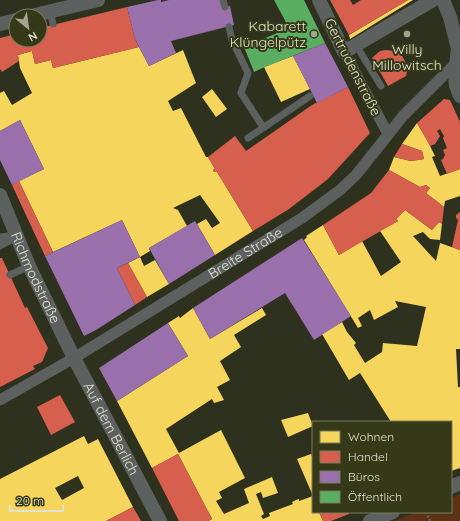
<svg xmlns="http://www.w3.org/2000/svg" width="460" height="521" font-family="Quicksand,sans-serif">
  <rect width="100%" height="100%" fill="#2f311f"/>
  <!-- green -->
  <path fill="#5c3415" d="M460,494V521H394L416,512H451V498Z"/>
  <!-- homes -->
  <path fill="#f6d55c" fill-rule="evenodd" d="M408,0H413L350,39L349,35Z
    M139,47L149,66L183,50L196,83L168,101L173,111L181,108L206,157H208L215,169L213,170L214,172H217L253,231L215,255L197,224L206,219L212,228L220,223L200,195L173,208L178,210L187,226L149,248L150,251L140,257L122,220L53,252L19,181L44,169L20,120L0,131V93L4,91L12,105L32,93L20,68L18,55L32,51L35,64L51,60L53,68Z
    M293,56L310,89L281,102L264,67Z
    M212,89L227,109L216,117L202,97Z
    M417,123L427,140L435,156L432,157L440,176L460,169V196L445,201L444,207L426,193L430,188L426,185L420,187L389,170L394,157L411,161L424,159L422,151L402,144Z
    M405,210L432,230L439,222L442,224L440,240L430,239L423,232L413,236L436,261L440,243L460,250V349H456L458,387H460V468L451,471V422H391L360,373L349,380L322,334L342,322L347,332L356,343L354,345L365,363L382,352L383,343L417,346L426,307L395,301L398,307L374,320L370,310L358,318L362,326L358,328L304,240L307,237L306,236L323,225L339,255L362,241L381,276L401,262L380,231L398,221L396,219Z
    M140,257L144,266L155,260L169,284L147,297L128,263Z
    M193,308L210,339L262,308L266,315L234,335L241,347L220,361L230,380L217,387L224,400L214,403L212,399L166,429L179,453L221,430L245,478L219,492L222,498L216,501L224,514L233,510L249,503L244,489L272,477L278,493L263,498L261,492L256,494L264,514L261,516L263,519L270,516L269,513L293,504L292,502L296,500L299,499V501L313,496L297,459L311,454L313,459V512H319L323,521H208L212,519L178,454L152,468L117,401L188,356L168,323L179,316L180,318Z
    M308,413L313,426L288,437L281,420Z
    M84,436L88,444L98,439L133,507L106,521H0V479ZM78,476L84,488L62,500L55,488Z"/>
  <!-- shops -->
  <path fill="#d6604d" d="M330,0H350L353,5L361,0H408L349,35Z
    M127,7L135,39L139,47L53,68L51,60L35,64L32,51L18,55L19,61L2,72L0,69V38L16,34V40H40V28Z
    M386,50L394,51L399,50L408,67L406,76L388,86L372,58L380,51Z
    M348,87L370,133L328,179L289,209L253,231L217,172H214L213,170L215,169L208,157L235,136L246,151L312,105Z
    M444,99L450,100L460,122V169L447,174L441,160L443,159L445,155L443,150L447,148L443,138L444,136L440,129L437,131L440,136L435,144L430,146L417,123Z
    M402,144L422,151L424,159L411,161L394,157Z
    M389,170L420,187L426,185L430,188L426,193L444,207L442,224L439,222L432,230L405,210L396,219L398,221L339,255L323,225L371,193Z
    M19,181L53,252L45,256L12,185Z
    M460,212V250L452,247L458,220L456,218V215Z
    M0,258H2L25,308L27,307L48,348L42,362L33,366L35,369L0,387Z
    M128,263L147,297L135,305L117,268Z
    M60,395L75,422L51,435L37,407Z
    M178,454L212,519L208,521H179L152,468Z
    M133,507L141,521H106Z
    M319,512H349V514L331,521H323Z"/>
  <!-- offices -->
  <path fill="#9970ab" d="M158,0H161V2L169,0H222L223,7L230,6L234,25L171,41L176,53L149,66L135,39L127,7Z
    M325,43L348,87L317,103L293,56Z
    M20,120L44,169L12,185L0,160V131Z
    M122,220L140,257L117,268L135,305L96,330L84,336L45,256Z
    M195,221L215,255L169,284L149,248Z
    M302,238L351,316L314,340L285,293L210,339L193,308Z
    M168,323L188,356L117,401L99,368Z"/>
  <!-- public -->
  <path fill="#5aae61" d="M274,0H304L325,43L265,67L254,72L244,47L289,28Z"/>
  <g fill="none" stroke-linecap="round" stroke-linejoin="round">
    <!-- path -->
    <path stroke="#5f625e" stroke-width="2.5" stroke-dasharray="2 2" stroke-linecap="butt" d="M426,512L430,521"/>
    <!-- service -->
    <path stroke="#5c6160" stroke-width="7" d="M223,0L225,7
      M50,11L53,24
      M229,27L232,40L248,73L241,93L263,127
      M356,45L381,86
      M248,138L310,96
      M0,246L11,240
      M10,275L29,266"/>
    <!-- pedestrian -->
    <g stroke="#5c6160" stroke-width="11">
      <path d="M344,52L388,134"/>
      <path d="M0,239L16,237"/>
      <path id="s1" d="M0,400L74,358L302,218L340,190L356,175L403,116L455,64"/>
    </g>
    <!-- minor -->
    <g stroke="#5c6160" stroke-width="14">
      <path d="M319,0L344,52L433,0"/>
      <path d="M443,0L450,17L458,49L455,74L456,86L460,96"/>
      <path d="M31,16L98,0"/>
      <path d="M0,24L16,20"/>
      <path id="s2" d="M0,195L29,266L74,358L160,521"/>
      <path d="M451,487L460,483"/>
      <path d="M370,521L393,512"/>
    </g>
  </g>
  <!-- markers -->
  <g fill="#a2a592" stroke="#353917" stroke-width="1.5">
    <circle cx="314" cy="34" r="4"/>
    <circle cx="407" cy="34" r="4"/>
  </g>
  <g text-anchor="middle" stroke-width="4" stroke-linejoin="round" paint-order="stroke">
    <!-- poi labels -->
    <g font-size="14" fill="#e0e3d0" stroke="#353917" text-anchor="end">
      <text x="306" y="31">Kabarett<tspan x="306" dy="16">Klüngelpütz</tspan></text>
      <text x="407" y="54" text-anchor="middle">Willy<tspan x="407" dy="16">Millowitsch</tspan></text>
    </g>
    <!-- street labels -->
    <g font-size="14" fill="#e0e3d0" stroke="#353917">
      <text transform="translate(353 67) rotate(63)" y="5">Gertrudenstraße</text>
      <text dy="5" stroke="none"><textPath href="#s1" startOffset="286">Breite Straße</textPath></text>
      <text dy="5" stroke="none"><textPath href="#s2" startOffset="90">Richmodstraße</textPath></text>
      <text dy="5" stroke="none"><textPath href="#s2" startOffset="259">Auf dem Berlich</textPath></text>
    </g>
  </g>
  <!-- legend -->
  <rect x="312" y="421" width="140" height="92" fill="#353917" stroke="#797d61"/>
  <rect x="320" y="431" width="20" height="12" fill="#f6d55c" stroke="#797d61"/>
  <text x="348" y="441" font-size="12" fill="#e0e3d0">Wohnen</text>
  <rect x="320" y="451" width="20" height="12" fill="#d6604d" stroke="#797d61"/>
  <text x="348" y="461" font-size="12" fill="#e0e3d0">Handel</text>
  <rect x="320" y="471" width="20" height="12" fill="#9970ab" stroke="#797d61"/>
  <text x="348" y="481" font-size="12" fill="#e0e3d0">Büros</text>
  <rect x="320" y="491" width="20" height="12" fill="#5aae61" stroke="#797d61"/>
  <text x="348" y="501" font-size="12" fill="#e0e3d0">Öffentlich</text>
  <!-- north arrow -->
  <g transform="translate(28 28) rotate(151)"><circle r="19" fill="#353917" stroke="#797d61"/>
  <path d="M0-3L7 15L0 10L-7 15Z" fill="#a2a592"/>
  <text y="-6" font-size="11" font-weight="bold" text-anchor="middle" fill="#e0e3d0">N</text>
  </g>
  <!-- scale -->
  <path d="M10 505v6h53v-6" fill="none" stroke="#e0e3d0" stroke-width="2"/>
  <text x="16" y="505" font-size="12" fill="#e0e3d0" stroke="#353917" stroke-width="3" paint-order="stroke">20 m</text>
</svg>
